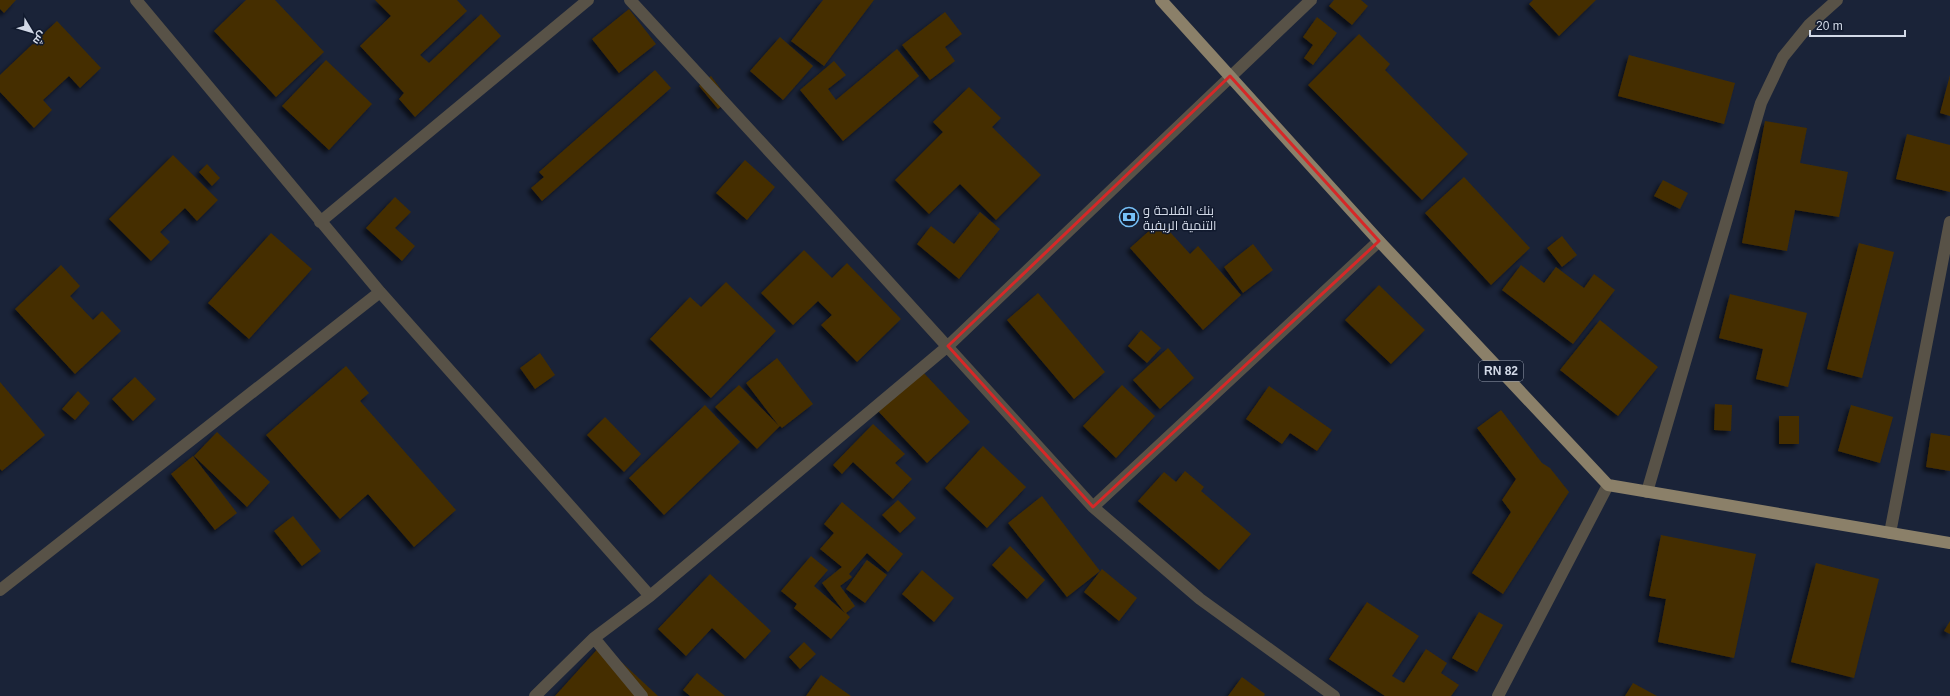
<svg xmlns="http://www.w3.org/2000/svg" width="1950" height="696" font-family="Arial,Cairo,sans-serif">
  <defs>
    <filter id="shadow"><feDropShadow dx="-3.5" dy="3.5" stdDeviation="2" flood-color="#0009"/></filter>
  </defs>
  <rect width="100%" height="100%" fill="#1a2338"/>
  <!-- building -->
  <path fill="#452e00" filter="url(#shadow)" d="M0,0H16L4,13L0,9Z
    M246,0H275L324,52L276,97L214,31Z
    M375,0H457L467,11L420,55L429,63L481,14L501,36L415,117L399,99L404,93L360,46L391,16Z
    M823,0H874L824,66L791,41Z
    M1334,0H1361L1368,6L1352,25L1329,6Z
    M1533,0H1596L1559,36L1529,4Z
    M629,9L656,44L619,73L592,39Z
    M945,12L962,34L945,47L955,61L930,80L902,45Z
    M1317,17L1337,33L1313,65L1304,58L1313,45L1303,37Z
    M57,21L101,68L80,88L69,76L43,100L52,110L34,128L0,92V75Z
    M1359,34L1390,64L1385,70L1468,154L1422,200L1308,85Z
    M780,37L813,66L783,100L750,71Z
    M897,49L919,76L843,141L800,90L834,61L846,75L828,89L836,100Z
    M1629,55L1735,83L1724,124L1618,96Z
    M326,60L372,104L329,150L282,106Z
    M655,70L671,88L542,201L531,188L544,177L539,172Z
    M1950,75V116L1940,113Z
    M711,76L729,100L718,109L699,86Z
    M969,87L1001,118L992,127L1041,175L996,220L960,184L929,214L895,180L943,132L933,122Z
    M1765,121L1807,128L1800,163L1848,172L1839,217L1795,210L1787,251L1742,243Z
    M1907,134L1950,145V192L1896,179Z
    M173,155L218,200L197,221L185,208L160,232L170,242L151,261L109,219Z
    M745,160L775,187L747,220L716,193Z
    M207,164L220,178L212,186L199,172Z
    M1464,177L1530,248L1491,285L1425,213Z
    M1663,180L1688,193L1680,209L1654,196Z
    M395,197L411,212L395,228L415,246L402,261L366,228Z
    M980,212L1000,229L959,279L917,244L931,226L954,244Z
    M1160,221L1190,254L1198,246L1241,295L1203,330L1130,248Z
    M271,233L312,269L249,339L208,303Z
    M1562,236L1577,255L1562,267L1547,248Z
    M1859,243L1894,252L1862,378L1827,369Z
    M1253,244L1273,270L1243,293L1224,267Z
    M804,250L832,278L847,263L901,319L857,362L821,325L832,315L818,301L793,325L761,293Z
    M61,265L80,286L70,296L93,320L102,311L121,331L75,374L15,309Z
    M1521,265L1544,283L1556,267L1584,288L1594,274L1615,290L1573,344L1502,290Z
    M726,282L776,331L711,398L650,339L690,297L701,307Z
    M1379,285L1425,330L1391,364L1345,320Z
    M1038,293L1105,372L1074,399L1007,320Z
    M1730,294L1807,313L1788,387L1756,379L1763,349L1719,338Z
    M1600,320L1658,367L1618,416L1560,370Z
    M1141,330L1161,348L1147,363L1128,346Z
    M1168,348L1194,378L1160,409L1133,380Z
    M540,353L555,375L535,389L520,368Z
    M777,358L813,404L782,428L780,426L757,449L715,407L739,385L779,426L746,383Z
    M346,366L369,393L360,401L456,510L414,547L368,494L340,519L266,435Z
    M921,370L970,422L927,463L878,411Z
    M135,377L156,399L133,421L112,399Z
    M0,382L45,435L2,471L0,469Z
    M1122,385L1155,416L1116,458L1083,426Z
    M1269,386L1332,430L1317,451L1290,433L1282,444L1246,419Z
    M78,391L90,403L75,420L62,409Z
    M1715,404L1732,405L1731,431L1714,430Z
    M705,405L740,442L664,515L629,478Z
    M1851,405L1893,417L1880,463L1838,451Z
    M1501,410L1542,463L1550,468L1569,492L1503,594L1472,573L1511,512L1502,500L1516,479L1477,428Z
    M1779,416H1799V444H1779Z
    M605,417L641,454L624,472L587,435Z
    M873,424L905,454L895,463L912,479L893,499L853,462L842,474L833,465Z
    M217,432L270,482L247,507L194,456Z
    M1931,433L1950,436V471L1926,467Z
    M983,446L1026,487L987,528L945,488Z
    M193,456L237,513L215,530L171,474Z
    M1185,471L1204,487L1201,491L1251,534L1219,570L1138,501L1164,472L1176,482Z
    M1042,496L1100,571L1067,597L1008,523Z
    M898,500L916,518L900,533L882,515Z
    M842,502L903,554L888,572L867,553L849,574L852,577L840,586L855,606L846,613L850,617L831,639L794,608L797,604L781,591L811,556L828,570L814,586L845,613L822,583L842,567L820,549L834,533L824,524Z
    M293,516L321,551L302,566L274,531Z
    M1661,535L1756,554L1734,658L1658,642L1666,599L1649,596Z
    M1010,546L1045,580L1027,599L992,565Z
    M867,560L887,575L865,603L846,589Z
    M1816,563L1879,579L1854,678L1791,662Z
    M1102,569L1137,598L1119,621L1084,592Z
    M922,570L954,598L934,622L902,594Z
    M710,574L771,631L745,659L712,628L686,656L658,629Z
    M1367,602L1419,636L1392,676L1404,683L1426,649L1447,663L1441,673L1459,685L1451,696H1385L1329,659Z
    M1479,612L1503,625L1477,672L1452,658Z
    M1950,621V634L1944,631Z
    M804,642L816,654L800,669L789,657Z
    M602,644L658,696H555Z
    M697,673L725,696H690L683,690Z
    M821,675L851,696H806Z
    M1242,677L1265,694L1264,696H1228Z
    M1633,683L1657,696H1625Z"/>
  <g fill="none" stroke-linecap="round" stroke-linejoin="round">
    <!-- minor -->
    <path stroke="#585247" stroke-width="12" d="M136,0L380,292L650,596
      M630,0L805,190L1093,507L1200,599L1334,696
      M320,222L588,0
      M1647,492L1761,103L1783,57L1809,25L1837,0
      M1093,507L1379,241
      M1890,533L1950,222
      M0,590L380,292
      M594,638L642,696
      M535,696L594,638L650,596L948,346L1311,0
      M1498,696L1608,485"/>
    <!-- major -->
    <path stroke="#8b8069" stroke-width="12" d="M1161,0L1379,241L1608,485L1950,543"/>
  </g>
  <!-- marked area -->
  <path fill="none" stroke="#d62828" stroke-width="3" stroke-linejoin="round" d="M1230,76L1379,241L1093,507L948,346Z"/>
  <!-- icons -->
  <defs>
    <g id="bank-ring" transform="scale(1)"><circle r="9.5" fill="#111a2e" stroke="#76c0f7" stroke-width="1.5"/><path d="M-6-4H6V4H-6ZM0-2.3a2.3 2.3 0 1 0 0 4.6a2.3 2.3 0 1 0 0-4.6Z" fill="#76c0f7"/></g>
  </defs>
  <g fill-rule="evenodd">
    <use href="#bank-ring" x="1129" y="217"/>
  </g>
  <g text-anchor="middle" stroke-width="3" stroke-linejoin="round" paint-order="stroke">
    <!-- shield labels -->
    <rect fill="#111a2e" stroke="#98a0b0" stroke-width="1" x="1479" y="361" width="44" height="20" rx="3"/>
    <g font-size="12" font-weight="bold" fill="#d2d9e7">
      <text x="1501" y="375">RN 82</text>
    </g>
    <!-- poi labels -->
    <g font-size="13" fill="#d2d9e7" stroke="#111a2e" text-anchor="start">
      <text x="1143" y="215">بنك الفلاحة و<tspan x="1143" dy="15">التنمية الريفية</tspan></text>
    </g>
  </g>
  <!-- north arrow -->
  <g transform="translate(32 32) rotate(128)" stroke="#111a2e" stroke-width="3" paint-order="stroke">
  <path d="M0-3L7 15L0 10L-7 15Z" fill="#d2d9e7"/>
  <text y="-6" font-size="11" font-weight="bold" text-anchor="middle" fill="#d2d9e7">ش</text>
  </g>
  <!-- scale -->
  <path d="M1810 30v6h95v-6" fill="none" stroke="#d2d9e7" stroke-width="2"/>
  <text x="1816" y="30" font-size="12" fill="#d2d9e7" stroke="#111a2e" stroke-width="3" paint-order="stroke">20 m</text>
</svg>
